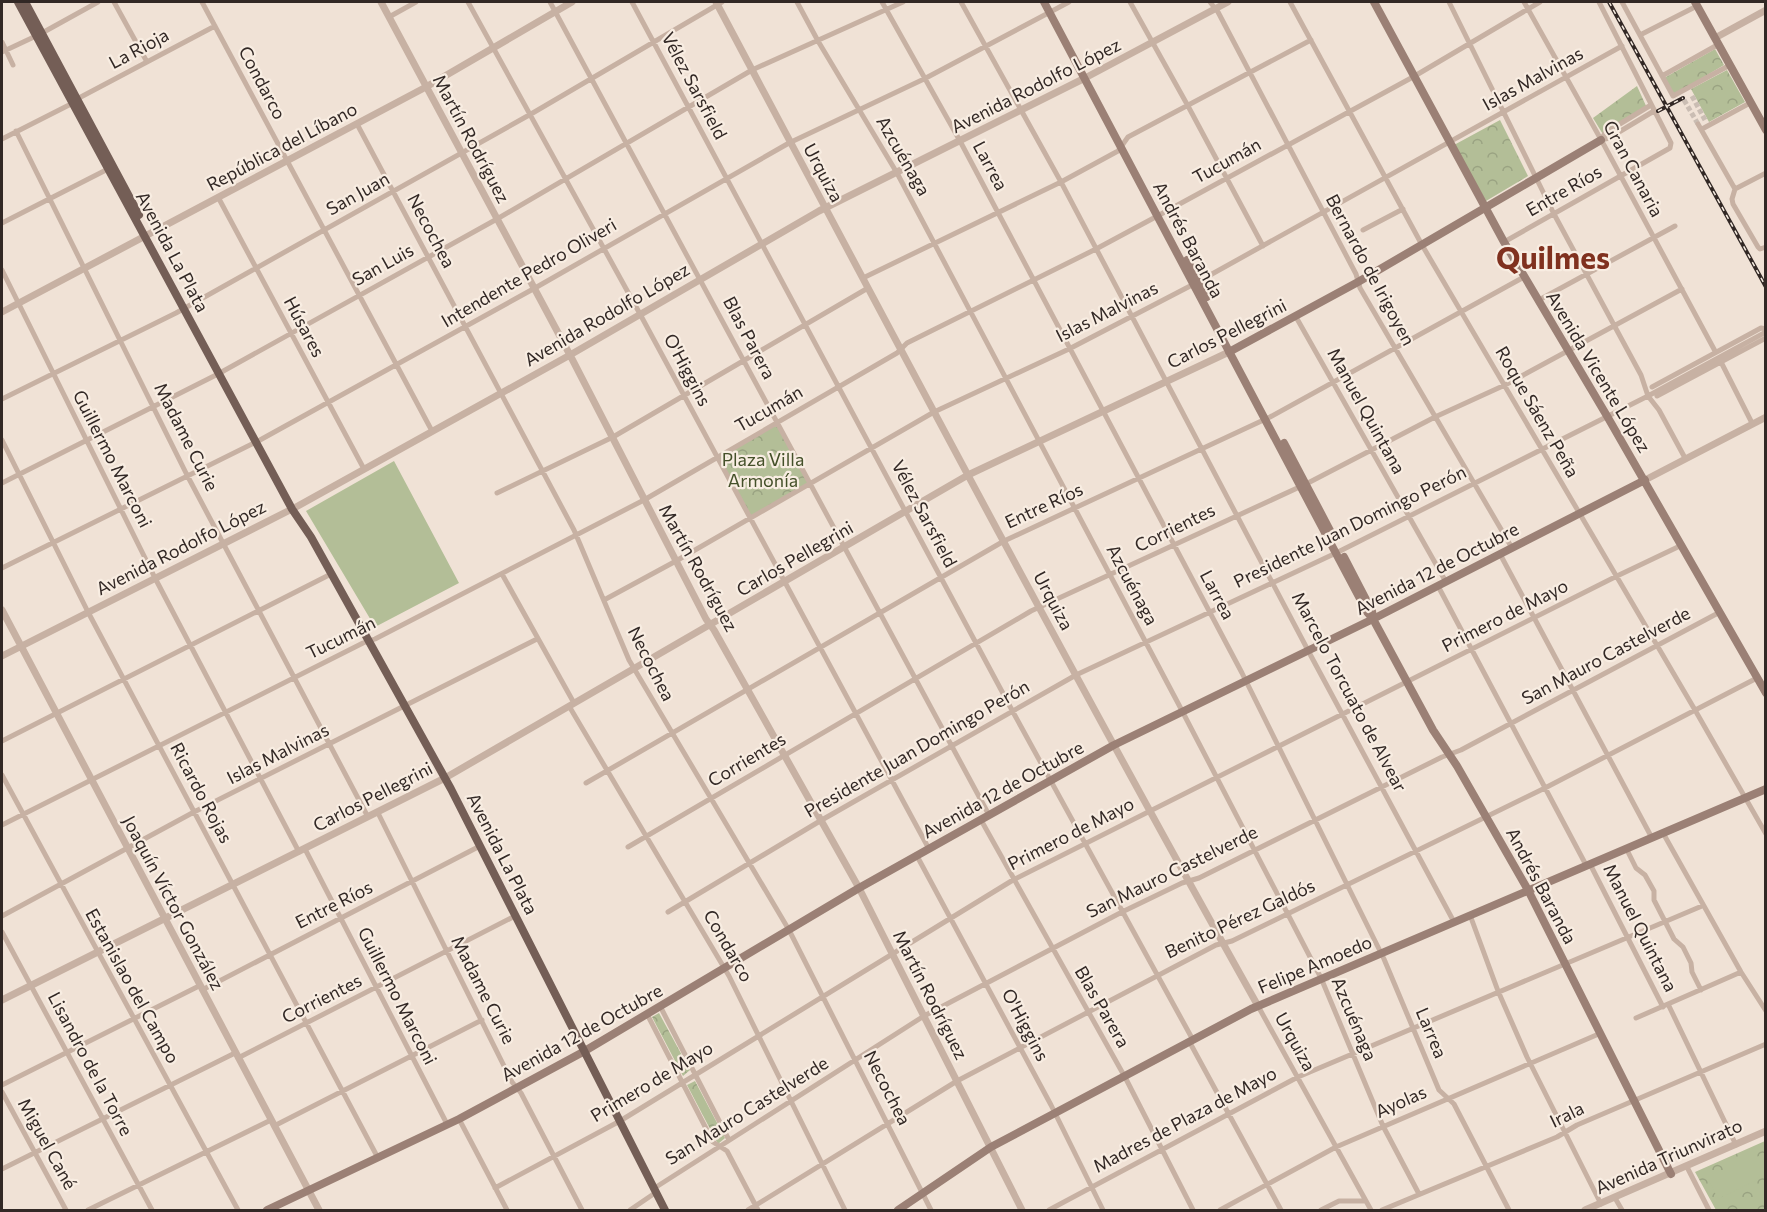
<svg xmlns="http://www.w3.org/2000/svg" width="1767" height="1212" font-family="Commissioner,sans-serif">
  <defs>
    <pattern id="park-crowns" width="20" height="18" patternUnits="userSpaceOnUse" patternTransform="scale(1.5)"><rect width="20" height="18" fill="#b3be97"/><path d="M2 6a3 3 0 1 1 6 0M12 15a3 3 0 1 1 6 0" fill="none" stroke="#9aa382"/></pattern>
  </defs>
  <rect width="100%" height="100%" fill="#f0e2d6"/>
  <!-- park -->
  <path fill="url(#park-crowns)" d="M1715,49L1724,65L1674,95L1664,78Z
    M1727,70L1745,102L1709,122L1691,89Z
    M1637,86L1647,108L1604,136L1593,118Z
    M1500,120L1528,176L1486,201L1454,145Z
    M777,422L810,484L750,519L717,457Z
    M659,1013L690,1070L683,1076L652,1017Z
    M695,1081L725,1138L718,1144L687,1085Z
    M1765,1141V1210H1716L1695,1172Z"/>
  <!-- pitch -->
  <path fill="#b3be97" d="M394,461L459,583L375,627L306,511Z
    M1765,1153V1176L1718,1199L1709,1181Z"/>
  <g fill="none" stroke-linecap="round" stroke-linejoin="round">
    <!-- minor-tunnel -->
    <path stroke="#cabdb3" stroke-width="5" stroke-dasharray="5 2.5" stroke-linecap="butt" d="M1692,96L1705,120
      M1684,100L1698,124"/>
    <!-- minor -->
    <path stroke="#c7b1a3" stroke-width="5" d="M114,2L147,62
      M202,2L432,431
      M468,2L640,314L929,849
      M550,2L989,815
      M632,2L1013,712L1193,1040
      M797,2L818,41L897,173L1179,705L1321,978L1383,1126L1419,1194
      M882,2L960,141L1242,673L1384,959L1439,1090L1454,1104L1509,1210
      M961,2L1061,182L1311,656L1454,922
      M1130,2L1188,106L1263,246
      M1210,2L1218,12L1356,274L1360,288L1512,548
      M1290,2L1422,245L1695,710L1766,834
      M1449,2L1554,214L1641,375L1648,396L1659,410L1685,458
      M1524,2L1604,145L1715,351
      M1622,2L1673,96L1730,65
      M389,17L416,2
      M42,33L98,2
      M1640,35L1697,6
      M2,42L13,65
      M2,52L36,36
      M1662,76L1719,44
      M77,99L215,26
      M357,124L574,530L629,660L789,930L931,1210
      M1698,124L1735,189
      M1702,129L1750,103
      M16,131L187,475L368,817
      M2,139L73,103
      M1601,140L1605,133L1651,105
      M1601,140L1609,138L1654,111
      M1735,189L1732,199L1733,204L1758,247L1760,249L1766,247
      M1735,189L1766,173
      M218,197L364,469
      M2,223L108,169
      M1363,230L1403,209
      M1504,242L1670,148L1671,143L1599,2
      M2,270L155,578L299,852
      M863,278L1061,182L1118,151L1128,137L1311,40
      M1539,300L1675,226
      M1296,317L1446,582
      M1721,362L1752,423
      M1652,387L1761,328L1766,329
      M1657,396L1766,338
      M2,399L176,313L531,114L722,2
      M2,440L88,612L378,1158
      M2,483L218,374L497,219L752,70L903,2
      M497,493L613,437L868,288
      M1500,554L1652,838
      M2,568L260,440L535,288L789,143L924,79L1069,2
      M502,574L574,703
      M1438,586L1586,865
      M604,600L676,561L934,412L1069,349L1194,284L1622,46
      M569,706L729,976L845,1210
      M2,741L331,574
      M2,775L238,1210
      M586,783L1004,541L1270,417L1524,277
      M378,813L512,1082L521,1093L582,1210
      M981,820L1126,1079L1193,1210
      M2,825L363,643L375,639L644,500L897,353L907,343L1096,249L1163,213L1413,77L1540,2
      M1663,833L1741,972L1766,1011
      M628,847L1031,611L1306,484L1435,417L1505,385L1682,289
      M1626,848L1636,868L1645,875L1654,891V900L1674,939L1683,947L1691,963L1692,972L1701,990
      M305,849L447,1124
      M917,856L1051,1105L1103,1210
      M1590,864L1663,1007
      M668,912L820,821L1076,675L1336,553L1648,396L1766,332
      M1470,915L1498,991L1527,1057L1601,1204
      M2,916L194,812L537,639
      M2,932L152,1210
      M202,990L480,846
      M1668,1004L1736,1145
      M660,1006L729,1140
      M1258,1006L1371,1210
      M647,1014L713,1142L727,1151L758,1210
      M1636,1018L1741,972
      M1189,1041L1281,1210
      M238,1058L515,916
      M2,1085L199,986
      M2,1092L66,1210
      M459,1119L507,1210
      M274,1126L482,1020
      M1687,1167L1709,1210
      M2,1169L235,1053
      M495,1188L620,1121L1013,880L1617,576L1682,545
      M653,1189L924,1016L1122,912L1182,883L1199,878L1442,757L1461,750L1720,612
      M1615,1198L1622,1210
      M88,1210L271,1120
      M630,1210L655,1193
      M748,1210L957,1081L1216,945L1232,941L1545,788L1757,678
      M1049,1210L1298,1077L1702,906
      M1220,1210L1336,1147L1601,1033
      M1321,1210L1339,1201H1365
      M1382,1210L1557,1137L1577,1125L1766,1044"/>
    <!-- tertiary -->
    <path stroke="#c7b1a3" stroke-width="7" d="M381,2L570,355L706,619L714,630L859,888L1022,1210
      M716,2C894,337 1072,674 1258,1006
      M1715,38L1766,10
      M2,312L426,87L572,2
      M1645,480L1766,417
      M2,610L319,1210
      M2,656L296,507L570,355L819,211L1085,78L1228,2
      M2,1000L445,778L968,475L1229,352
      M1585,1210L1766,1131"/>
    <!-- secondary -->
    <path stroke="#9b8075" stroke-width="8" d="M1044,2L1367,612L1373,619L1433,730L1457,766L1528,890L1671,1174
      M1374,2L1504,242L1607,416L1766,693
      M1695,2L1766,130
      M1187,260L1207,297
      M1229,352L1358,282L1601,140
      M1284,443L1334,538
      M1344,557L1372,611L1373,619
      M267,1210L459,1119L583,1052L859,888L1114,745L1373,619L1645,480
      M898,1210L991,1147L1251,1009L1766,789"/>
    <!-- primary -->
    <path stroke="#745e56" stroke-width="8" d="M18,2L292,509L311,537L451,789L665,1210
      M25,2L139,215"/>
    <!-- rail casing -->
    <g stroke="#322825" stroke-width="4">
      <path id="rail" d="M1609,2L1766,287
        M1658,111L1683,98"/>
    </g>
    <!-- rail -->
    <use href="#rail" stroke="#f8ede2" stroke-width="1.5" stroke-dasharray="4.5" stroke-linecap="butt"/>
  </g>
  <g text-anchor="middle" stroke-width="4.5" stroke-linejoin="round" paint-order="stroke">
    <!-- street labels -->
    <g font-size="18" fill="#322825" stroke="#f8ede2">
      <text transform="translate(139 49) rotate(-28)" y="6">La Rioja</text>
      <text transform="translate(1533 79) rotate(-29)" y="6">Islas Malvinas</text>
      <text transform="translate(262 83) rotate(62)" y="6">Condarco</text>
      <text transform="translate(694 86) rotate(62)" y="6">Vélez Sarsfield</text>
      <text transform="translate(1036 86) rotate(-27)" y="6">Avenida Rodolfo López</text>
      <text transform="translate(471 139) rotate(62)" y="6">Martín Rodríguez</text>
      <text transform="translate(282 147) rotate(-28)" y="6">República del Líbano</text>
      <text transform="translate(903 156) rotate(60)" y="6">Azcuénaga</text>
      <text transform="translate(1227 161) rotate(-29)" y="6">Tucumán</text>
      <text transform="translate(990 166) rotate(62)" y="6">Larrea</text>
      <text transform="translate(1633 169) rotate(62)" y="6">Gran Canaria</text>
      <text transform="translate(823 173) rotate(62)" y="6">Urquiza</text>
      <text transform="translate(1564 191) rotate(-30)" y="6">Entre Ríos</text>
      <text transform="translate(358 194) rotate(-29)" y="6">San Juan</text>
      <text transform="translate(431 231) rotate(62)" y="6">Necochea</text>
      <text transform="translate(1188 240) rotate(62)" y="6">Andrés Baranda</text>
      <text transform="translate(172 252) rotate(62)" y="6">Avenida La Plata</text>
      <text transform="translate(383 265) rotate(-29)" y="6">San Luis</text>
      <text transform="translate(1370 270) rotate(62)" y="6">Bernardo de Irigoyen</text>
      <text transform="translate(529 273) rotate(-30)" y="6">Intendente Pedro Oliveri</text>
      <text transform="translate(1107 312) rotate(-27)" y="6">Islas Malvinas</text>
      <text transform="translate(607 315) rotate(-30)" y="6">Avenida Rodolfo López</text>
      <text transform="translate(304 327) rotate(62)" y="6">Húsares</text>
      <text transform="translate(1227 334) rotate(-27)" y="6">Carlos Pellegrini</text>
      <text transform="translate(749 338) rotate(62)" y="6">Blas Parera</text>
      <text transform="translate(687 370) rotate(62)" y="6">O'Higgins</text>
      <text transform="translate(1598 372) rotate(59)" y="6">Avenida Vicente López</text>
      <text transform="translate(769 409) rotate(-30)" y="6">Tucumán</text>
      <text transform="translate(1366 411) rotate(61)" y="6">Manuel Quintana</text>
      <text transform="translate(1537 412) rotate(60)" y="6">Roque Sáenz Peña</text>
      <text transform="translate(186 437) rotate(63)" y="6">Madame Curie</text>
      <text transform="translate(112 459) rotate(63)" y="6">Guillermo Marconi</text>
      <text transform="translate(1044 506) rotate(-25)" y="6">Entre Ríos</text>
      <text transform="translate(924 514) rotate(62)" y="6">Vélez Sarsfield</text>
      <text transform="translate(1350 527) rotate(-26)" y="6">Presidente Juan Domingo Perón</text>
      <text transform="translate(1175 528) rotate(-26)" y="6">Corrientes</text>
      <text transform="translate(181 548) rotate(-27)" y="6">Avenida Rodolfo López</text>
      <text transform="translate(795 559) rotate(-30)" y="6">Carlos Pellegrini</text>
      <text transform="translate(698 568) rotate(61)" y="6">Martín Rodríguez</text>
      <text transform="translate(1437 569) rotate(-27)" y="6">Avenida 12 de Octubre</text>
      <text transform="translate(1132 585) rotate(62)" y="6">Azcuénaga</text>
      <text transform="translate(1217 595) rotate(62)" y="6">Larrea</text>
      <text transform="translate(1053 601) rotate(62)" y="6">Urquiza</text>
      <text transform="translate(1505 616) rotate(-27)" y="6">Primero de Mayo</text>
      <text transform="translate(341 638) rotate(-26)" y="6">Tucumán</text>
      <text transform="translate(1606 656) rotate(-28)" y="6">San Mauro Castelverde</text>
      <text transform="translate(651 664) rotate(63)" y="6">Necochea</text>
      <text transform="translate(1349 692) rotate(62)" y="6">Marcelo Torcuato de Alvear</text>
      <text transform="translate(917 749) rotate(-30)" y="6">Presidente Juan Domingo Perón</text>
      <text transform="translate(278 754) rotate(-27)" y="6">Islas Malvinas</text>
      <text transform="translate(747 760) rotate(-31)" y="6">Corrientes</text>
      <text transform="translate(1003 790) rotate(-29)" y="6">Avenida 12 de Octubre</text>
      <text transform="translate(201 793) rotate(62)" y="6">Ricardo Rojas</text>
      <text transform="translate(373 797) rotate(-27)" y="6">Carlos Pellegrini</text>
      <text transform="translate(1071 834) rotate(-27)" y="6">Primero de Mayo</text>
      <text transform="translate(502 854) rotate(63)" y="6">Avenida La Plata</text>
      <text transform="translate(1172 872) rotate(-26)" y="6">San Mauro Castelverde</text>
      <text transform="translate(1541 886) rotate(62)" y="6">Andrés Baranda</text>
      <text transform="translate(173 903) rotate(62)" y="6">Joaquín Víctor González</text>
      <text transform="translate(334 905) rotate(-27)" y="6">Entre Ríos</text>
      <text transform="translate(1240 919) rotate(-25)" y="6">Benito Pérez Galdós</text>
      <text transform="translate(1640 928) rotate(63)" y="6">Manuel Quintana</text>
      <text transform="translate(728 946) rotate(60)" y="6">Condarco</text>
      <text transform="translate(1315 965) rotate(-23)" y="6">Felipe Amoedo</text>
      <text transform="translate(132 986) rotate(61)" y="6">Estanislao del Campo</text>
      <text transform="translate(483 990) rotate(63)" y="6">Madame Curie</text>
      <text transform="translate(930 995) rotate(63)" y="6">Martín Rodríguez</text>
      <text transform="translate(397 996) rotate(63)" y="6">Guillermo Marconi</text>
      <text transform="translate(322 999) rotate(-27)" y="6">Corrientes</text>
      <text transform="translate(1102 1007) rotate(60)" y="6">Blas Parera</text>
      <text transform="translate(1354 1019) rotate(67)" y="6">Azcuénaga</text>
      <text transform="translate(1025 1025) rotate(62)" y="6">O'Higgins</text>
      <text transform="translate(582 1033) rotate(-29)" y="6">Avenida 12 de Octubre</text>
      <text transform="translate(1431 1033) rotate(67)" y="6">Larrea</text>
      <text transform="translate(1295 1042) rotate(61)" y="6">Urquiza</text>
      <text transform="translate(90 1064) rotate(62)" y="6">Lisandro de la Torre</text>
      <text transform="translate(652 1082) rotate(-31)" y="6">Primero de Mayo</text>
      <text transform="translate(887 1088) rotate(63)" y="6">Necochea</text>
      <text transform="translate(1401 1102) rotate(-24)" y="6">Ayolas</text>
      <text transform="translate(747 1111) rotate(-32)" y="6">San Mauro Castelverde</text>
      <text transform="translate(1567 1115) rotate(-26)" y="6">Irala</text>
      <text transform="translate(1185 1120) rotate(-28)" y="6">Madres de Plaza de Mayo</text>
      <text transform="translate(47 1144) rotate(61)" y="6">Miguel Cané</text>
      <text transform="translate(1669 1157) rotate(-24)" y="6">Avenida Triunvirato</text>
    </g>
    <!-- park labels -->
    <g font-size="18" fill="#445029" stroke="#f8ede2">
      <text x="763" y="466">Plaza Villa<tspan x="763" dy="21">Armonía</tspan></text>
    </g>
    <!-- town labels -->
    <g font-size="30" font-weight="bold" fill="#80311f" stroke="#f8ede2">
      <text x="1553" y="269">Quilmes</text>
    </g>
  </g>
  <!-- border -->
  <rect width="1767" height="1212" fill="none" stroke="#322825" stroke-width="6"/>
</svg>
